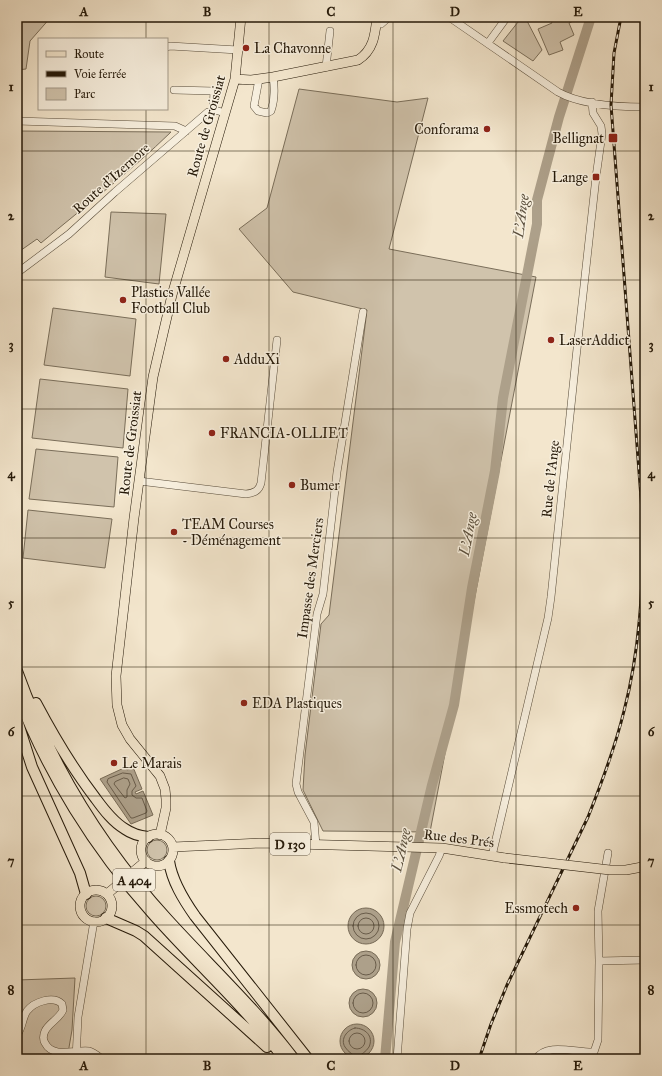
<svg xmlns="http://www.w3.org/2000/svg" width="662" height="1076" font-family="'IM FELL Great Primer',serif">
  <rect width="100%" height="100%" fill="#f3e6cd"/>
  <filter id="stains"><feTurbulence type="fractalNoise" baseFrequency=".005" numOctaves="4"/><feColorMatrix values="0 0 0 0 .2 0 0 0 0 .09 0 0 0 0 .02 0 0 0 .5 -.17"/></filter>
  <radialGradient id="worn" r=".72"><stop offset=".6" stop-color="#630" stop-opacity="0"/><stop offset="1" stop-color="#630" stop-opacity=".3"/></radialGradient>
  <!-- green -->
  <path fill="#d0c3ac" stroke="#7a6e5a" d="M17,17H51L30,41L26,69L17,70Z
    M522,17H525L542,50L533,61L503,41Z
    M549,17H582L569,23L574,35L560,42L563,50L549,55L538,29L552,23Z
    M299,89L397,102L428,98L389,249L536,277L430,832L323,831L303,790L305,755L321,624L329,615L367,310L293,292L239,229L267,208Z
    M17,131L171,132C130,172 85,206 41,243L37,239L17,253Z
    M111,212L166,214L159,284L105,277Z
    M53,308L136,319L130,376L44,365Z
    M40,379L128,389L123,448L32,438Z
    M36,449L118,457L114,507L29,499Z
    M28,510L112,519L105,568L23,558Z
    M147 850a10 10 0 1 1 20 0a10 10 0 1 1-20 0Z
    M86 906a10 10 0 1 1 20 0a10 10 0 1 1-20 0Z
    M75,978L72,1030L67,1059H17V980Z"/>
  <!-- water -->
  <path fill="#ada08a" stroke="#776a56" d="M126,767L127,770L133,767L142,789L135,792L136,794L143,791L153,815L131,824L100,779Z
    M348 926a18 18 0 1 1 36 0a18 18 0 1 1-36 0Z
    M352 965a14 14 0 1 1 28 0a14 14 0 1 1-28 0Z
    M349 1003a14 14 0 1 1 28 0a14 14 0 1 1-28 0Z
    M340 1041a17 17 0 1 1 34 0a17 17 0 1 1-34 0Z"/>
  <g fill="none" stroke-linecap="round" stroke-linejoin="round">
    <!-- shore -->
    <path stroke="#695c4a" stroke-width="1" d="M123,773L131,774L136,786L132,791V795L136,798H142L147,811L146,813L133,818H131L107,782L108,779Z
      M124,778L128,779L130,784L127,790V797L125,798L114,784L115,782Z
      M353 926a13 13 0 1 1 26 0a13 13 0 1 1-26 0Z
      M358 926a8 8 0 1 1 16 0a8 8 0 1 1-16 0Z
      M356 965a10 10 0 1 1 20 0a10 10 0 1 1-20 0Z
      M353 1003a10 10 0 1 1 20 0a10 10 0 1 1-20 0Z
      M355,1028C365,1028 374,1036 369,1047C366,1052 361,1054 357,1058C354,1055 348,1052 345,1047C340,1039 347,1030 355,1028Z
      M349 1041a8 8 0 1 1 16 0a8 8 0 1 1-16 0Z"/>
    <!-- river -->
    <path stroke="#ada08a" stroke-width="10" d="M385,1059L395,942L432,785L454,705L472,588L495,471L503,398L537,224V200L559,117L591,17"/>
    <!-- minor casing -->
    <g stroke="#584c3a" stroke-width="8">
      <path id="minor" d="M449,17L558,92C581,105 619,107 645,107
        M376,24H381L389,17
        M488,43L507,17
        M167,47L170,46L238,50
        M326,67L330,31
        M259,79L254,106L258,111L267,113L271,111C275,99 275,89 273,77
        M174,90L214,91L213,110
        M17,121L175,126L186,131
        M17,273L69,234L115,192L208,112L215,110L225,113
        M139,481L246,494C254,493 259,491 261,483L277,340
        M316,845L314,822L298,792L296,784L317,614L323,594L337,472L363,312
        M492,856L548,618L551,597L576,358L596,177L602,134L601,126L593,113L592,102
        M599,961L598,911L608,853
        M17,1035C23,1027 22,1018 27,1011C34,1002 53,995 62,1004L63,1010C59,1019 49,1023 45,1031C43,1035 43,1040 45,1043C53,1059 76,1049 89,1051C93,1052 98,1056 102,1059
        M76,1059L78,1017L94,921
        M397,1059L407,929L410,913L439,856L442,848
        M536,1059C546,1042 576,1053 594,1052L598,1040L599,961L645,960"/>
    </g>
    <!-- major casing -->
    <g stroke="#251909" stroke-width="10">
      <path id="major" d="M235,79L251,80L273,77L358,60C374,50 375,34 377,17
        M141 850a16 16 0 1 1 32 0a16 16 0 1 1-32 0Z
        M160,835L166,808V799L165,789L160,776L130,739L122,725L117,705L116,676L134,518L153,377L172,295L235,79L241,17
        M173,847L259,843L442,848L505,858
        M134,871L146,861
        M80 906a16 16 0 1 1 32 0a16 16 0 1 1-32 0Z
        M107,894L119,884"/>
    </g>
    <!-- highway casing -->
    <g stroke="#251909" stroke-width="12">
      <path id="highway" d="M17,671C50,763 102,848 168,920C210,966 256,1009 294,1059
        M17,693C47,773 95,849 152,913C195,962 245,1006 284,1059
        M36,703C54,737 73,769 96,799C104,810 113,822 125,829C132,834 140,836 148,837
        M17,720L32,767L80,873L86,894
        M169,861C172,881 183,899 195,916L308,1059
        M106,918L136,931L144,936L267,1047"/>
    </g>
    <!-- minor -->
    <use href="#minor" stroke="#f7efde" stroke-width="7"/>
    <!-- major -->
    <use href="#major" stroke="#f3e6cd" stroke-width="9"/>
    <!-- highway -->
    <use href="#highway" stroke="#f3e6cd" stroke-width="10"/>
    <!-- rail casing -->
    <g stroke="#251909" stroke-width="3">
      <path id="rail" d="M479,1059L491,1024L507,985L588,817C602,782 615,748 624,711C640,650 643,587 643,524L611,105L614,53L621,17"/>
    </g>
    <!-- rail -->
    <use href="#rail" stroke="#f7efde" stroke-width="1.5" stroke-dasharray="4.5" stroke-linecap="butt"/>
    <!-- major-bridge casing -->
    <g stroke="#251909" stroke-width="10" stroke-linecap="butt">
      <path id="major-bridge" d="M505,858L610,870H626L642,867"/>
    </g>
    <!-- major-bridge -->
    <use href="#major-bridge" stroke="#f3e6cd" stroke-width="9"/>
  </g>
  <!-- grid -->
  <path fill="none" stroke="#251909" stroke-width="1" stroke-opacity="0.55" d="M146,17V39M269,17V1059M393,17V1059M516,17V1059M146,109V1059M17,151H645M17,280H645M17,409H645M17,538H645M17,667H645M17,796H645M17,925H645"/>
  <!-- markers -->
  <g fill="#8f2418" stroke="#f7efde" stroke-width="1.5">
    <circle cx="246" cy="48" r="4"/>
    <circle cx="487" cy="129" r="4"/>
    <rect x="608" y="133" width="10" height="10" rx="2"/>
    <rect x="592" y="173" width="8" height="8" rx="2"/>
    <circle cx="123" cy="300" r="4"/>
    <circle cx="551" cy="340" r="4"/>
    <circle cx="226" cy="359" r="4"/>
    <circle cx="212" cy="433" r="4"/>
    <circle cx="292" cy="485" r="4"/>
    <circle cx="174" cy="532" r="4"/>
    <circle cx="244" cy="703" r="4"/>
    <circle cx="114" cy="763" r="4"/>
    <circle cx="576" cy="908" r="4"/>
  </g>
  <g text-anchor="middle" stroke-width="3" stroke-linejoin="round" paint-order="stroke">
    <!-- shield labels -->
    <g fill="#f7efde" stroke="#645949" stroke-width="1">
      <rect x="270" y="833" width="40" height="22" rx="3"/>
      <rect x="113" y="869" width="42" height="22" rx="3"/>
    </g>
    <g font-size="13" font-weight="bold" fill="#251909">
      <text x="290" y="849">D 130</text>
      <text x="134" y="885">A 404</text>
    </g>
    <!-- poi labels -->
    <g font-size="14" fill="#251909" stroke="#f7efde" text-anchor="start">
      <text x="254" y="53">La Chavonne</text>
      <text x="479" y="134" text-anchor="end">Conforama</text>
      <text x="604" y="143" text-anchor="end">Bellignat</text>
      <text x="588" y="182" text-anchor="end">Lange</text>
      <text x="131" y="297">Plastics Vallée<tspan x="131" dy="16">Football Club</tspan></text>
      <text x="559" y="345">LaserAddict</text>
      <text x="234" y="364">AdduXi</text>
      <text x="220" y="438">FRANCIA-OLLIET</text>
      <text x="300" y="490">Bumer</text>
      <text x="182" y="529">TEAM Courses<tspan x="182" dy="16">- Déménagement</tspan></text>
      <text x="252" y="708">EDA Plastiques</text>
      <text x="122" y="768">Le Marais</text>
      <text x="568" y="913" text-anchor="end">Essmotech</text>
    </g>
    <!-- street labels -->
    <g font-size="14" fill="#251909" stroke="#f7efde">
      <text transform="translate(206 126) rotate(-74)" y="5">Route de Groissiat</text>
      <text transform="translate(111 178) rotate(-42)" y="5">Route d'Izernore</text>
      <text transform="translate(130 443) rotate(-83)" y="5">Route de Groissiat</text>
      <text transform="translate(550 479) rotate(-84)" y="5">Rue de l'Ange</text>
      <text transform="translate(310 578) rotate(-82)" y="5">Impasse des Merciers</text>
      <text transform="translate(459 838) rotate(7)" y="5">Rue des Prés</text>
    </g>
    <!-- water labels -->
    <g font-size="15" font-style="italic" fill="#5b4f3d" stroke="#f7efde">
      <text transform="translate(521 216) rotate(-82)" y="5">L'Ange</text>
      <text transform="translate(468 534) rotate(-79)" y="5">L'Ange</text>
      <text transform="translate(401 850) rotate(-77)" y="5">L'Ange</text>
    </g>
  </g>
  <!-- margin -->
  <rect width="662" height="1076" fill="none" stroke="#f3e6cd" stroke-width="44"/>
  <!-- legend -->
  <rect x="38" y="38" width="130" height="72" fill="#f7efde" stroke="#a39989"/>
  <rect x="46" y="51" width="20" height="6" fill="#f3e6cd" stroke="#a39989"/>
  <text x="74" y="58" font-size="12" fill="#251909">Route</text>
  <rect x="46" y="71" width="20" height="6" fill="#251909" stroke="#a39989"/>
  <text x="74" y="78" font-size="12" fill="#251909">Voie ferrée</text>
  <rect x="46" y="88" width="20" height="12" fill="#d0c3ac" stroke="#a39989"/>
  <text x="74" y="98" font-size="12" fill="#251909">Parc</text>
  <rect x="22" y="22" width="618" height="1032" fill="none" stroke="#251909" stroke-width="1.5"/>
  <g font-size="13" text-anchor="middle" font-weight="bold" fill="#251909">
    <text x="84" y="16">A</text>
    <text x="207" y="16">B</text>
    <text x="331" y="16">C</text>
    <text x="455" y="16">D</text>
    <text x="578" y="16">E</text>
    <text x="11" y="91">1</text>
    <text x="651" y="91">1</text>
    <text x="11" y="220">2</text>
    <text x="651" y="220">2</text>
    <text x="11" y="349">3</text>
    <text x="651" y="349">3</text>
    <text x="11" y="478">4</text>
    <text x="651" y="478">4</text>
    <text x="11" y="607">5</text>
    <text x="651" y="607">5</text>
    <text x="11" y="736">6</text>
    <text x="651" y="736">6</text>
    <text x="11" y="865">7</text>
    <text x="651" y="865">7</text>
    <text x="11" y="994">8</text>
    <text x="651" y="994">8</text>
    <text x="84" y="1070">A</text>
    <text x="207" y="1070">B</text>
    <text x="331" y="1070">C</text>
    <text x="455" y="1070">D</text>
    <text x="578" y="1070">E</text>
  </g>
  <rect width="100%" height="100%" filter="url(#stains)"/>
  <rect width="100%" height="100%" fill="url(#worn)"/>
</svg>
